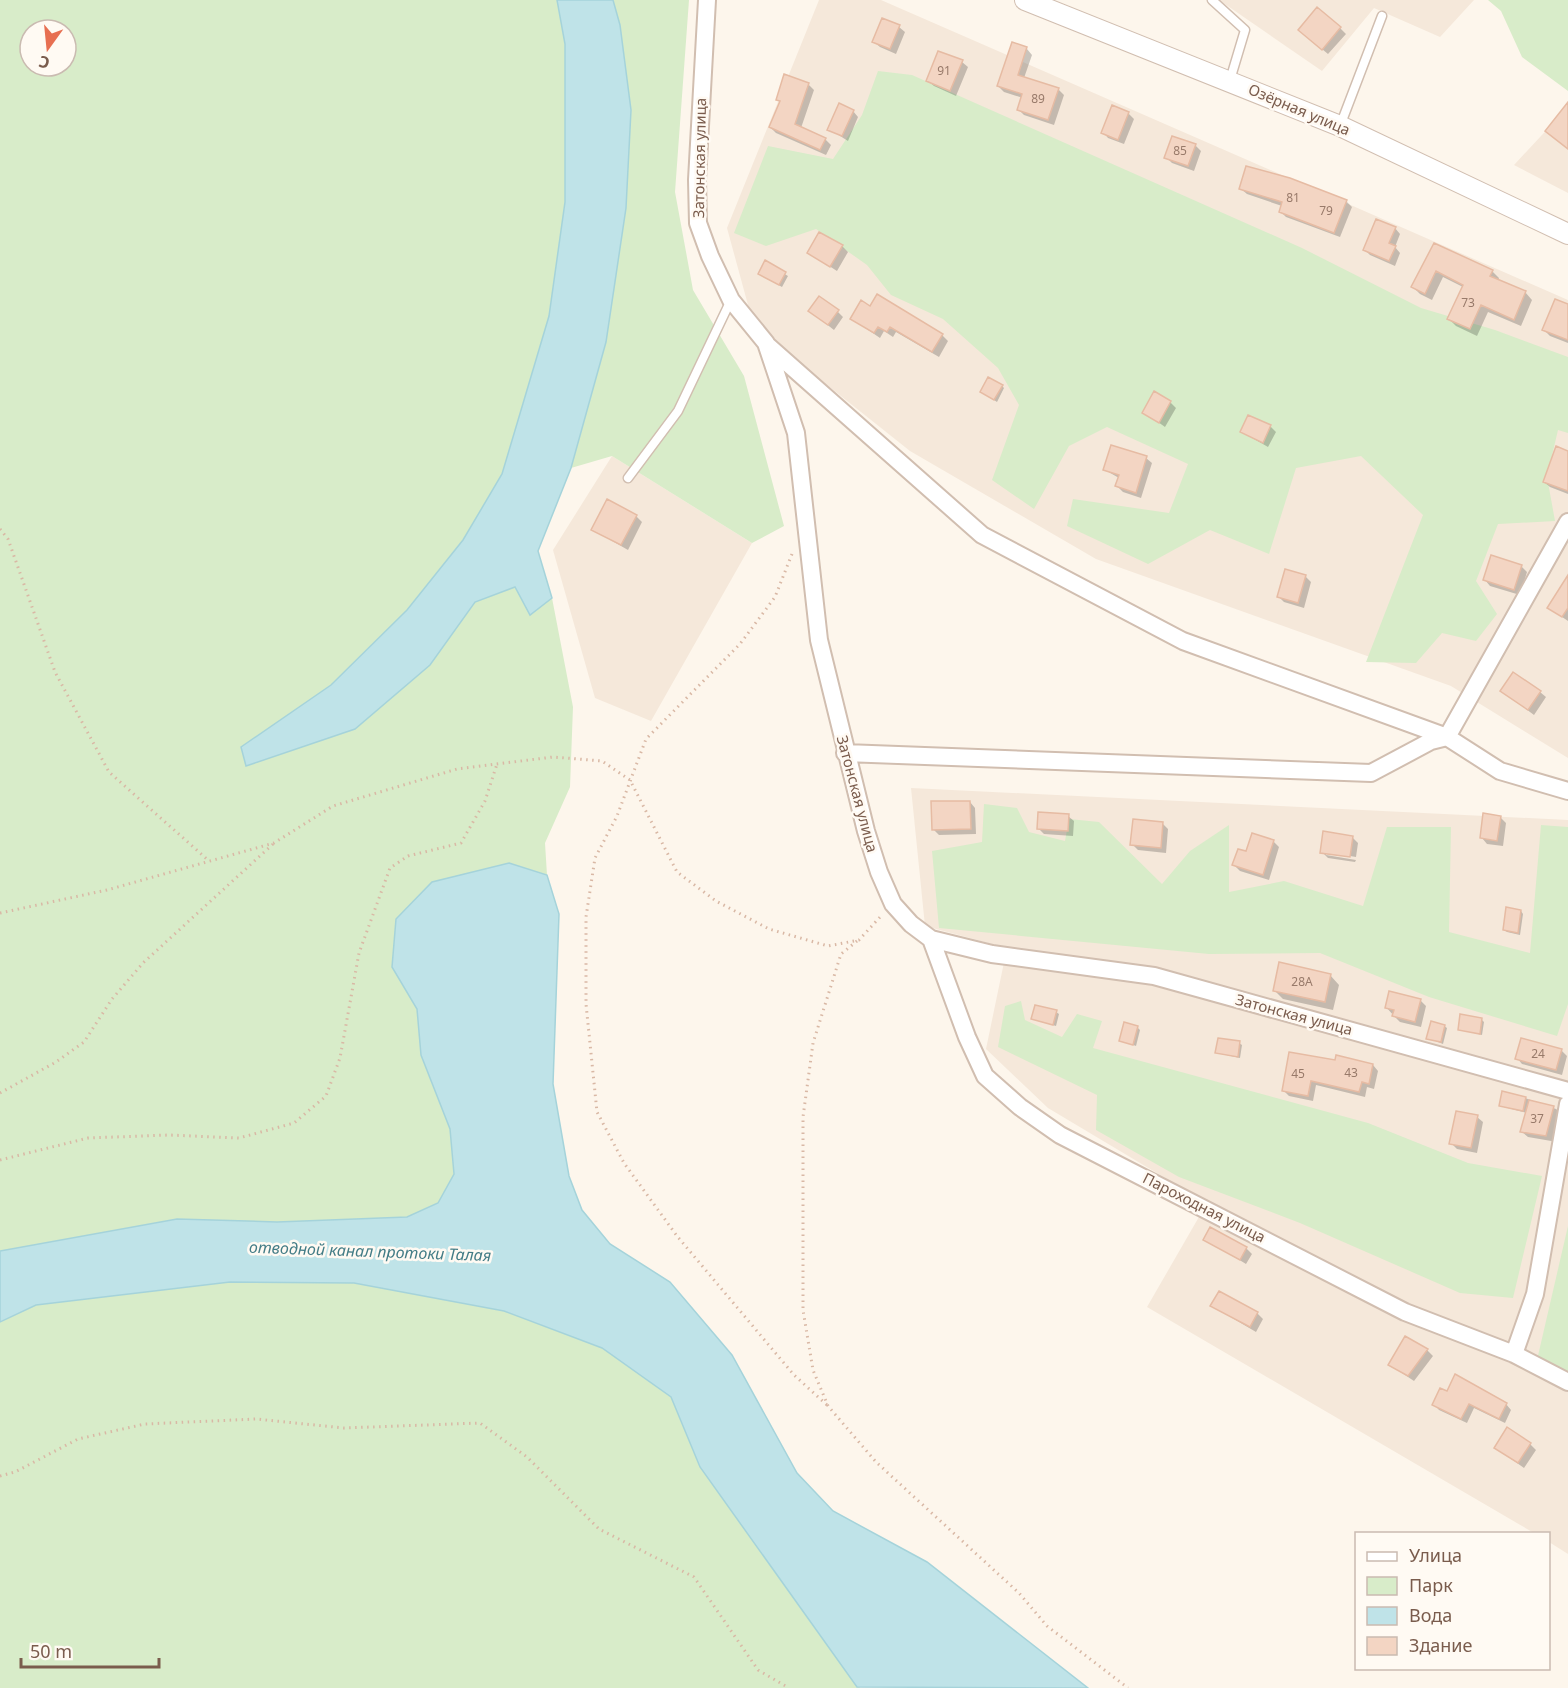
<svg xmlns="http://www.w3.org/2000/svg" width="1568" height="1688" font-family="'Noto Sans',sans-serif">
  <rect width="100%" height="100%" fill="#fdf6ec"/>
  <!-- residential -->
  <path fill="#f5e8da" d="M819,0H881L1568,300V758L1451,686L1096,559L910,451L754,327L727,228Z
    M1219,0H1474L1440,37L1374,8L1322,71Z
    M1568,107V193L1514,165Z
    M612,456L752,543L651,721L595,698L553,550Z
    M911,788L1568,820V1554L1549,1542L1548,1534L1534,1533L1147,1307L1207,1203L1048,1108L986,1049L1007,948L925,926Z"/>
  <!-- green -->
  <path fill="#d8ecc9" fill-rule="evenodd" d="M0,0H557L565,44V202L549,316L502,474L463,540L407,610L331,685L241,748L247,766L430,665L475,602L515,587L530,615L552,598L573,707L570,787L545,843L547,875L509,863L392,967L417,1009L421,1055L450,1129L454,1174L438,1203L407,1217L277,1222L177,1219L0,1251ZM30,30H66V66H30Z
    M613,0H689L675,192L693,290L744,376L784,526L752,543L612,456L571,468L606,342L631,110L620,25Z
    M1488,0H1568V91L1522,57L1501,11Z
    M878,71L912,75L1302,248L1421,308L1495,330L1568,357V433L1558,430L1547,477L1555,521L1498,524L1476,581L1497,614L1476,641L1442,633L1416,663L1366,662L1423,515L1361,456L1296,468L1269,554L1210,530L1148,564L1067,526L1073,499L1169,513L1188,464L1107,427L1069,446L1034,509L992,480L1019,405L998,368L943,319L891,295L867,265L816,229L766,246L734,233L768,146L833,159L862,115Z
    M984,804L1017,808L1029,832L1065,841L1069,819L1099,822L1162,884L1190,851L1229,825V892L1284,881L1363,906L1387,827H1451L1449,932L1530,953L1541,825L1568,827V1004L1557,1036L1429,997L1320,953L1209,954L939,928L932,851L982,842Z
    M1021,1001L1025,1020L1062,1037L1077,1014L1102,1021L1093,1048L1368,1123L1468,1163L1542,1176L1513,1298L1460,1293L1300,1223L1179,1177L1096,1130L1097,1095L998,1047L1005,1006Z
    M1568,1226V1373L1537,1360Z
    M230,1282L354,1283L504,1311L602,1348L671,1397L700,1467L860,1688H0V1322L36,1305Z"/>
  <!-- water -->
  <path fill="#bfe3e8" stroke="#a5d3da" stroke-width="1.5" d="M557,0H613L620,25L631,110L626,208L606,342L571,468L538,551L552,598L530,615L515,587L475,602L430,665L355,729L246,766L241,747L331,685L407,610L463,540L502,474L549,316L565,202V44Z
    M509,863L547,875L559,914L553,1084L569,1176L582,1210L610,1244L670,1282L732,1355L797,1473L833,1511L927,1562L1088,1688L857,1687L700,1467L671,1397L602,1348L504,1311L354,1283L230,1282L36,1305L0,1322V1251L177,1219L277,1222L407,1217L438,1203L454,1174L450,1129L421,1055L417,1009L392,967L396,919L432,882Z"/>
  <!-- shadow -->
  <path fill="#0003" d="M899,27L905,32L896,54L880,47L874,42Z
    M1340,28L1346,34L1328,54L1305,35Z
    M1013,44L1027,49L1032,55L1024,78L1058,89L1064,95L1054,125L1024,115L1019,110L1023,98L1004,92L998,86Z
    M962,62L968,67L956,96L934,86L928,81Z
    M808,84L814,90L801,128L825,139L831,145L826,155L776,133L770,127L781,103L777,99Z
    M1113,107L1128,113L1134,119L1124,144L1108,138L1103,132Z
    M853,111L858,117L848,141L829,129Z
    M1195,145L1201,151L1194,171L1172,163L1166,157Z
    M1241,189L1346,201L1352,207L1340,237L1286,217L1280,211L1282,206L1247,194Z
    M1395,228L1400,234L1395,247L1400,253L1395,266L1370,255L1365,250Z
    M1435,245L1492,271L1499,278L1498,281L1525,292L1532,300L1521,326L1488,312L1477,336L1456,326L1449,319L1463,287L1443,277L1432,300L1420,294L1413,287Z
    M842,246L848,252L837,271L809,253Z
    M766,263L788,276L782,287L762,276Z
    M1568,306V343L1550,336L1544,330Z
    M870,308L942,335L948,341L939,357L896,332L893,337L884,331L880,338L852,319Z
    M838,312L843,317L834,330L816,316Z
    M1002,386L1004,388L997,402L982,392Z
    M1170,402L1176,408L1165,427L1144,412Z
    M1270,426L1276,432L1268,447L1242,432Z
    M1568,453V494L1550,487L1544,482Z
    M1146,458L1152,463L1141,498L1123,492L1117,486L1119,478L1105,470Z
    M636,516L642,522L628,550L593,530Z
    M1521,566L1527,572L1520,595L1490,586L1485,580Z
    M1306,577L1311,582L1304,608L1284,602L1278,596Z
    M1568,596V621L1549,608Z
    M1502,691L1540,692L1546,697L1534,715Z
    M970,802L975,808L976,834L939,835L933,829Z
    M1068,816L1074,821L1073,836L1044,834L1038,828Z
    M1500,817L1506,823L1503,846L1487,844L1482,838Z
    M1162,823L1168,829L1166,853L1138,850L1132,844Z
    M1352,837L1358,843L1356,857L1326,852V855L1356,860L1355,862L1328,858L1322,852Z
    M1273,841L1279,847L1269,880L1240,871L1234,865Z
    M1521,911L1523,914L1520,935L1507,932L1504,930Z
    M1330,975L1339,985L1333,1010L1283,999L1274,990Z
    M1390,993L1421,1001L1426,1006L1421,1027L1400,1022L1394,1016L1386,1007Z
    M1056,1012L1059,1014L1056,1026L1033,1019Z
    M1481,1019L1484,1022L1482,1035L1459,1029Z
    M1444,1026L1447,1028L1443,1044L1428,1038Z
    M1137,1027L1140,1030L1136,1046L1121,1040Z
    M1239,1043L1242,1045L1240,1058L1217,1053Z
    M1561,1050L1567,1056L1562,1075L1522,1064L1517,1058Z
    M1290,1054L1373,1065L1378,1071L1374,1089L1367,1087L1365,1097L1316,1085L1313,1101L1289,1096L1283,1090Z
    M1525,1098L1556,1109L1562,1114L1557,1142L1528,1137L1522,1132L1527,1113L1500,1106Z
    M1477,1117L1483,1122L1477,1153L1457,1149L1451,1143Z
    M1205,1239L1246,1248L1252,1254L1246,1264Z
    M1212,1306L1257,1313L1263,1319L1256,1332Z
    M1427,1350L1433,1356L1414,1381L1390,1365Z
    M1456,1376L1506,1404L1511,1410L1505,1423L1474,1408L1467,1423L1439,1410L1434,1404L1448,1393Z
    M1530,1444L1536,1450L1524,1468L1496,1448Z"/>
  <!-- building -->
  <path fill="#f3d5c3" stroke="#e6bba3" stroke-width="1.5" d="M1317,7L1341,27L1322,50L1298,30Z
    M882,18L900,25L890,49L872,42Z
    M1012,42L1027,47L1018,75L1059,88L1048,120L1017,110L1022,94L997,86Z
    M938,51L963,60L950,91L926,81Z
    M784,74L809,83L795,124L826,138L820,150L769,127L780,101L776,100Z
    M1568,102V149L1545,131Z
    M839,103L854,110L842,136L827,130Z
    M1112,105L1129,112L1118,140L1101,133Z
    M1172,136L1196,144L1188,166L1164,158Z
    M1246,166L1290,178L1347,200L1334,233L1279,212L1282,202L1239,189Z
    M1376,219L1396,227L1389,243L1396,246L1389,261L1363,250Z
    M819,232L843,245L830,267L807,253Z
    M1434,243L1493,270L1490,276L1526,291L1514,320L1481,305L1470,329L1447,319L1463,285L1436,271L1425,294L1411,287Z
    M765,260L786,272L779,285L758,274Z
    M877,294L943,334L932,352L890,327L887,332L878,327L874,333L850,319L861,300L870,306Z
    M819,296L839,310L828,325L808,311Z
    M1555,299L1568,304V340L1542,330Z
    M988,377L1003,385L994,400L980,392Z
    M1154,391L1171,401L1159,423L1142,413Z
    M1248,415L1271,425L1263,443L1240,432Z
    M1111,445L1147,456L1136,493L1115,486L1119,475L1103,470Z
    M1556,446L1568,451V491L1543,482Z
    M607,499L637,515L621,545L591,530Z
    M1491,555L1522,565L1514,590L1483,580Z
    M1285,569L1306,575L1298,603L1277,597Z
    M1568,575V608L1562,617L1547,608Z
    M1513,672L1541,691L1528,710L1500,691Z
    M931,801H970L971,829L932,830Z
    M1038,812L1069,814L1068,831L1037,829Z
    M1483,813L1501,816L1497,841L1480,838Z
    M1133,819L1163,822L1161,848L1130,845Z
    M1323,831L1353,836L1350,857L1320,853Z
    M1252,833L1274,840L1263,875L1232,865L1238,849L1246,851Z
    M1506,907L1521,910L1518,933L1503,930Z
    M1279,962L1331,974L1325,1002L1273,991Z
    M1389,991L1421,999L1415,1022L1392,1016L1394,1010L1385,1008Z
    M1035,1005L1057,1010L1053,1025L1031,1019Z
    M1460,1014L1482,1018L1480,1034L1458,1030Z
    M1431,1021L1445,1025L1441,1042L1426,1039Z
    M1124,1022L1138,1026L1133,1045L1119,1041Z
    M1218,1038L1240,1041L1238,1057L1215,1053Z
    M1521,1038L1562,1049L1556,1070L1515,1059Z
    M1289,1052L1335,1060L1336,1055L1373,1064L1369,1084L1362,1082L1359,1092L1311,1081L1308,1096L1282,1091Z
    M1502,1091L1526,1097L1523,1111L1499,1106Z
    M1529,1100L1554,1106L1546,1136L1520,1132Z
    M1456,1111L1478,1115L1471,1148L1449,1144Z
    M1210,1227L1247,1247L1240,1260L1203,1240Z
    M1219,1291L1258,1312L1250,1327L1210,1306Z
    M1405,1336L1428,1349L1408,1376L1388,1365Z
    M1455,1374L1507,1403L1499,1419L1469,1404L1461,1419L1432,1405L1440,1388L1447,1391Z
    M1507,1427L1531,1443L1518,1463L1494,1448Z"/>
  <g fill="none" stroke-linecap="round" stroke-linejoin="round">
    <!-- service casing -->
    <g stroke="#d1beb0" stroke-width="11">
      <path id="service" d="M1212,0L1245,30L1230,80
        M1340,126L1382,16
        M628,478L678,411L731,300"/>
    </g>
    <!-- minor casing -->
    <g stroke="#d1beb0" stroke-width="20">
      <path id="minor" d="M707,0L697,180L698,223L710,256L731,300L766,343L796,433L819,640L866,831L879,872L893,904L911,924L931,939L992,954L1154,976L1568,1091
        M767,345L982,535L1183,641L1447,737L1500,771L1568,791
        M845,753L1371,773L1431,741L1447,737L1568,522
        M931,939L967,1037L985,1076L1020,1107L1060,1135L1405,1312L1514,1354L1568,1382
        M1514,1354L1535,1294L1568,1104"/>
    </g>
    <!-- tertiary casing -->
    <g stroke="#d1beb0" stroke-width="22">
      <path id="tertiary" d="M1025,0L1340,126L1568,234"/>
    </g>
    <!-- path -->
    <path stroke="#d9b8a5" stroke-width="3" stroke-dasharray="1.5 4.5" stroke-linecap="butt" d="M0,529L8,539L55,672L109,772L209,861
      M792,554L775,597L740,644L646,739L617,816L595,858L586,917V1004L597,1112L624,1163L677,1236L794,1375L828,1406
      M0,913L107,890L274,843L333,806L457,769L553,757L602,761L630,780L677,872L716,901L769,929L828,946L859,940L881,916
      M857,941L841,954L813,1043L803,1117V1310L813,1370L828,1406L876,1462L1019,1593L1047,1626L1128,1688
      M0,1093L56,1062L84,1042L112,999L143,963L273,844
      M0,1160L88,1138L169,1135L239,1138L294,1123L326,1096L340,1058L359,953L390,868L408,856L461,843L485,801L497,764
      M0,1476L15,1472L78,1439L145,1424L256,1419L344,1428L480,1423L527,1457L599,1529L694,1577L758,1670L789,1688"/>
    <!-- service -->
    <use href="#service" stroke="#fff" stroke-width="8"/>
    <!-- minor -->
    <use href="#minor" stroke="#fff" stroke-width="16"/>
    <!-- tertiary -->
    <use href="#tertiary" stroke="#fff" stroke-width="20"/>
  </g>
  <g text-anchor="middle" stroke-width="5" stroke-linejoin="round" paint-order="stroke">
    <!-- number labels -->
    <g font-size="12" fill="#987a6a">
      <text x="944" y="75">91</text>
      <text x="1038" y="103">89</text>
      <text x="1180" y="155">85</text>
      <text x="1293" y="202">81</text>
      <text x="1326" y="215">79</text>
      <text x="1468" y="307">73</text>
      <text x="1302" y="986">28А</text>
      <text x="1538" y="1058">24</text>
      <text x="1351" y="1077">43</text>
      <text x="1298" y="1078">45</text>
      <text x="1537" y="1123">37</text>
    </g>
    <!-- street labels -->
    <g font-size="15" fill="#7a5c4d" stroke="#fffaf3">
      <text transform="translate(1299 110) rotate(23)" y="5">Озёрная улица</text>
      <text transform="translate(700 158) rotate(-89)" y="5">Затонская улица</text>
      <text transform="translate(857 794) rotate(75)" y="5">Затонская улица</text>
      <text transform="translate(1294 1015) rotate(15)" y="5">Затонская улица</text>
      <text transform="translate(1204 1208) rotate(27)" y="5">Пароходная улица</text>
    </g>
    <!-- water labels -->
    <g font-size="16" font-style="italic" fill="#437c86" stroke="#fffaf3">
      <text transform="translate(370 1251) rotate(2)" y="6">отводной канал протоки Талая</text>
    </g>
  </g>
  <!-- legend -->
  <rect x="1355" y="1532" width="195" height="138" fill="#fffaf3" stroke="#cabbb1" stroke-width="1.5"/>
  <rect x="1367" y="1552" width="30" height="9" fill="#ffffff" stroke="#cabbb1" stroke-width="1.5"/>
  <text x="1409" y="1562" font-size="18" fill="#7a5c4d">Улица</text>
  <rect x="1367" y="1577" width="30" height="18" fill="#d8ecc9" stroke="#cabbb1" stroke-width="1.5"/>
  <text x="1409" y="1592" font-size="18" fill="#7a5c4d">Парк</text>
  <rect x="1367" y="1607" width="30" height="18" fill="#bfe3e8" stroke="#cabbb1" stroke-width="1.5"/>
  <text x="1409" y="1622" font-size="18" fill="#7a5c4d">Вода</text>
  <rect x="1367" y="1637" width="30" height="18" fill="#f3d5c3" stroke="#cabbb1" stroke-width="1.5"/>
  <text x="1409" y="1652" font-size="18" fill="#7a5c4d">Здание</text>
  <!-- north arrow -->
  <g transform="translate(48 48) rotate(195)"><circle r="28" fill="#fffaf3" stroke="#cabbb1" stroke-width="1.5"/>
  <path d="M0-4.5L10 22L0 15L-10 22Z" fill="#e76f51"/>
  <text y="-9" font-size="16" font-weight="bold" text-anchor="middle" fill="#7a5c4d">С</text>
  </g>
  <!-- scale -->
  <path d="M21 1658v9h138v-9" fill="none" stroke="#7a5c4d" stroke-width="3"/>
  <text x="30" y="1658" font-size="18" fill="#7a5c4d" stroke="#fffaf3" stroke-width="4.5" paint-order="stroke">50 m</text>
</svg>
